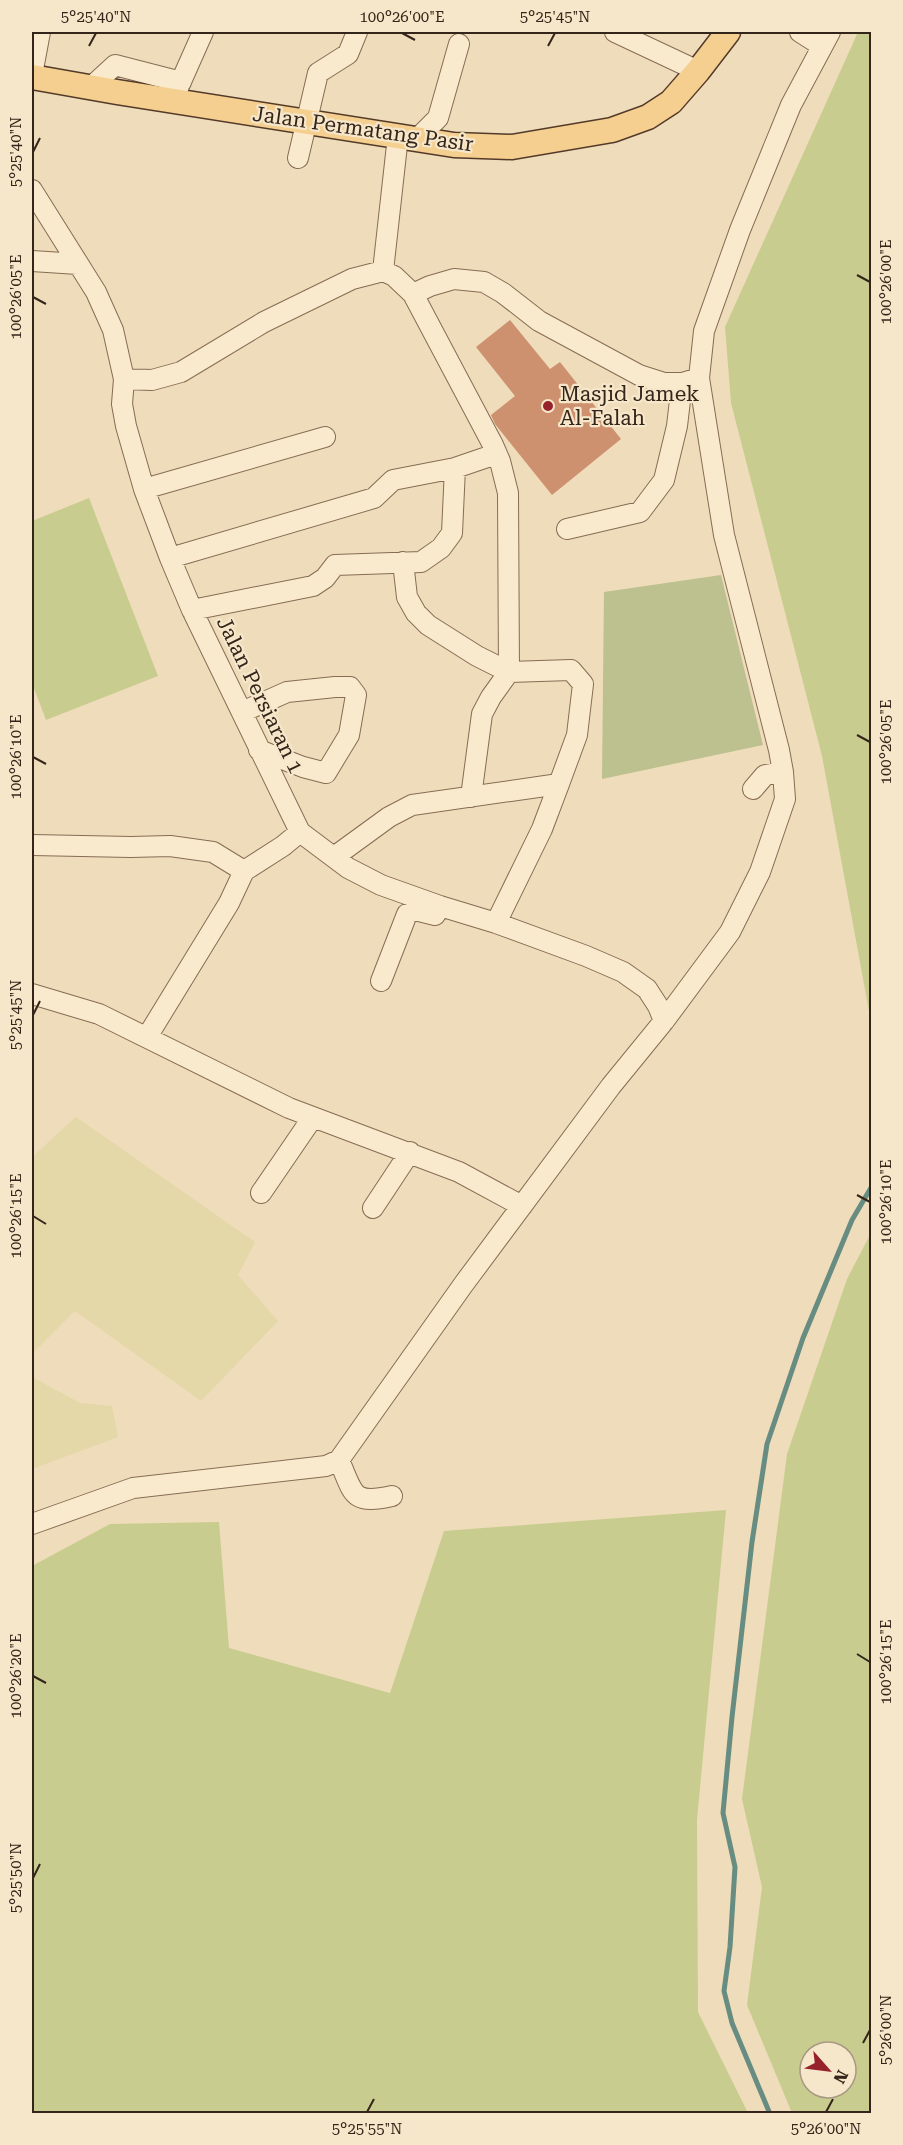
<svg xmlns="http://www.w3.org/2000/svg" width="903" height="2145" font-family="'Roboto Serif',serif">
  <rect width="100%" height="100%" fill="#efdcba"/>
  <!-- farmland -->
  <path fill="#e4d7a8" d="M76,1117L255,1242L238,1275L278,1321L201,1401L75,1311L32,1354V1157Z
    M32,1377L80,1403L112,1406L118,1437L32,1469Z"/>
  <!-- green -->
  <path fill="#c9cc8f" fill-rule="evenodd" d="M858,32H872L871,1022L822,756L731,403L725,327Z
    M89,498L158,676L46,720L32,683V521Z
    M871,1233V2113H792L747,2005L762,1887L742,1799L787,1454L847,1279ZM810,2052H846V2088H810Z
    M726,1510L697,1820L698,2012L748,2113H32V1566L110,1524L219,1522L229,1648L390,1693L444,1531Z"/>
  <!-- cemetery -->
  <path fill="#bdc08f" d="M721,575L763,745L602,779L604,592Z"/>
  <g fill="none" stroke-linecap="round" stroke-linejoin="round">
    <!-- stream -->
    <path stroke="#678c81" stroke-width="5" d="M770,2114L732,2023L724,1991L730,1947L735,1867L723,1813L732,1717L752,1542L767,1444L803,1338L852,1220L872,1186"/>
  </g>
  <!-- building -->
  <path fill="#ce916f" d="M510,320L550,369L560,362L621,439L552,495L495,424L491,415L515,396L476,347Z"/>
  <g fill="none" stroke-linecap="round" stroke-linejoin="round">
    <!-- minor casing -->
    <g stroke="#866c54" stroke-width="22">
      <path id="minor" d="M615,32L698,71
        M800,32L822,46
        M32,75L40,32
        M90,88L115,65L181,82
        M175,95L203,32
        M417,139L438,118L459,44
        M298,158L318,73L348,54L357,32
        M32,190L96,292L113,330L124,379L122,404L126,426L144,489L170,558L192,610L300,832L348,868L381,885L440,906L496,923L586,956L623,972L647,989L658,1006L664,1021
        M32,261L78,264
        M383,271L398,136
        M413,294L493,445L500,461L508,493L509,672L491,697L482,714L471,797
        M124,379L152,380L181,372L264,322L352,279L383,271L394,276L413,294L430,286L454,279L484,282L503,293L539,321L639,375L664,383H682L699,378
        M144,489L325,437
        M567,529L640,512L664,480L677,426L682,383
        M170,558L374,498L393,480L455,468L496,454
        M403,562L407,597L416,613L428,625L477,656L509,672L571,670L583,684L577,735L559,784L542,829L496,923
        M192,610L313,586L325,578L335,565L421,562L441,548L452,533L455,468
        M242,712L287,692L335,687H350L356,695L349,735L326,773L303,767L259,750
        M753,789L765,775L783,772
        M32,845L131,847L170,846L213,852L244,871
        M334,857L389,817L412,805L559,784
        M381,981L407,914L415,910L435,915L437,911
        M32,994L99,1014L289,1108L459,1172L522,1206
        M147,1037L229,903L244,871L283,846L300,832
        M261,1193L313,1117
        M373,1208L410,1152
        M339,1460C354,1494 351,1505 392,1496
        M32,1524L133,1488L326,1466L339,1460L463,1285L611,1086L664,1021L730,932L760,872L785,799L783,772L779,750L724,535L699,378L704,331L740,230L791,105L830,32"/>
    </g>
    <!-- major casing -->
    <g stroke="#533a29" stroke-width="27">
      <path id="major" d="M32,77L117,92L454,145L512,147L612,130L648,117L671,102L698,71L728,32"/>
    </g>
    <!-- minor -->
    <use href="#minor" stroke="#faeacd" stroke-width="20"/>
    <!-- major -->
    <use href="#major" stroke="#f5cf8f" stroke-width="24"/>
  </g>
  <!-- ticks -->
  <path fill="none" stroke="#34251a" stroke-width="2" d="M402,33L415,40M89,46L96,33M548,46L555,33M33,152L40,138M857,275L870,282M33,297L46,304M857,735L870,742M33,757L46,764M33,1015L40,1001M857,1195L870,1202M33,1216L46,1224M857,1654L870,1662M33,1676L46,1683M33,1878L40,1864M863,2043L870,2030M367,2112L374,2099M826,2112L833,2099"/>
  <!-- markers -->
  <circle fill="#96232b" stroke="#f6e7ca" stroke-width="2" cx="548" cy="406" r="6"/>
  <g text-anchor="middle" stroke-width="4.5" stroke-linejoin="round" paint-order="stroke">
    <!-- street labels -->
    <g font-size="21" fill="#34251a" stroke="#f6e7ca">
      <text transform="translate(363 129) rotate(8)" y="7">Jalan Permatang Pasir</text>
      <text transform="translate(260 695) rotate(64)" y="7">Jalan Persiaran 1</text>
    </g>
    <!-- poi labels -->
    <g font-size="21" fill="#34251a" stroke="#f6e7ca" text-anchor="start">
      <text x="560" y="401">Masjid Jamek<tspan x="560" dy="24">Al-Falah</tspan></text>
    </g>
  </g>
  <!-- border -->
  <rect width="903" height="2145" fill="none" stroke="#f6e7ca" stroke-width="66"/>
  <!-- north arrow -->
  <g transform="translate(828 2070) rotate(118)"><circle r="28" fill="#f6e7ca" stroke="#a89984" stroke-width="1.5"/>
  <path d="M0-4.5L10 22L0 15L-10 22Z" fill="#96232b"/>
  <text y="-9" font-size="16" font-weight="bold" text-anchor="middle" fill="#34251a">N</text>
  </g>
  <rect x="33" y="33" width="837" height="2079" fill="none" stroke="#34251a" stroke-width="2"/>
  <g font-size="15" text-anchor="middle" fill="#34251a">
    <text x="96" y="22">5°25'40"N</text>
    <text x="402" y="22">100°26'00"E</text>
    <text x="555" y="22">5°25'45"N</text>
    <text transform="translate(16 152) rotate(-90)" y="5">5°25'40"N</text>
    <text transform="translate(886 282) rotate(-90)" y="5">100°26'00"E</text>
    <text transform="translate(16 297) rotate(-90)" y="5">100°26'05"E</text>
    <text transform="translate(886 742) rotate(-90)" y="5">100°26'05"E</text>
    <text transform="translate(16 757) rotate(-90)" y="5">100°26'10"E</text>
    <text transform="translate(16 1015) rotate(-90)" y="5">5°25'45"N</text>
    <text transform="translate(886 1202) rotate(-90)" y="5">100°26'10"E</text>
    <text transform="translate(16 1216) rotate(-90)" y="5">100°26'15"E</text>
    <text transform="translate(886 1662) rotate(-90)" y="5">100°26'15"E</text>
    <text transform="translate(16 1676) rotate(-90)" y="5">100°26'20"E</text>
    <text transform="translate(16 1878) rotate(-90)" y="5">5°25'50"N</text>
    <text transform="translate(886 2030) rotate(-90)" y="5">5°26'00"N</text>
    <text x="367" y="2134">5°25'55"N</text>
    <text x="826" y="2134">5°26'00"N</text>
  </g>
</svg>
